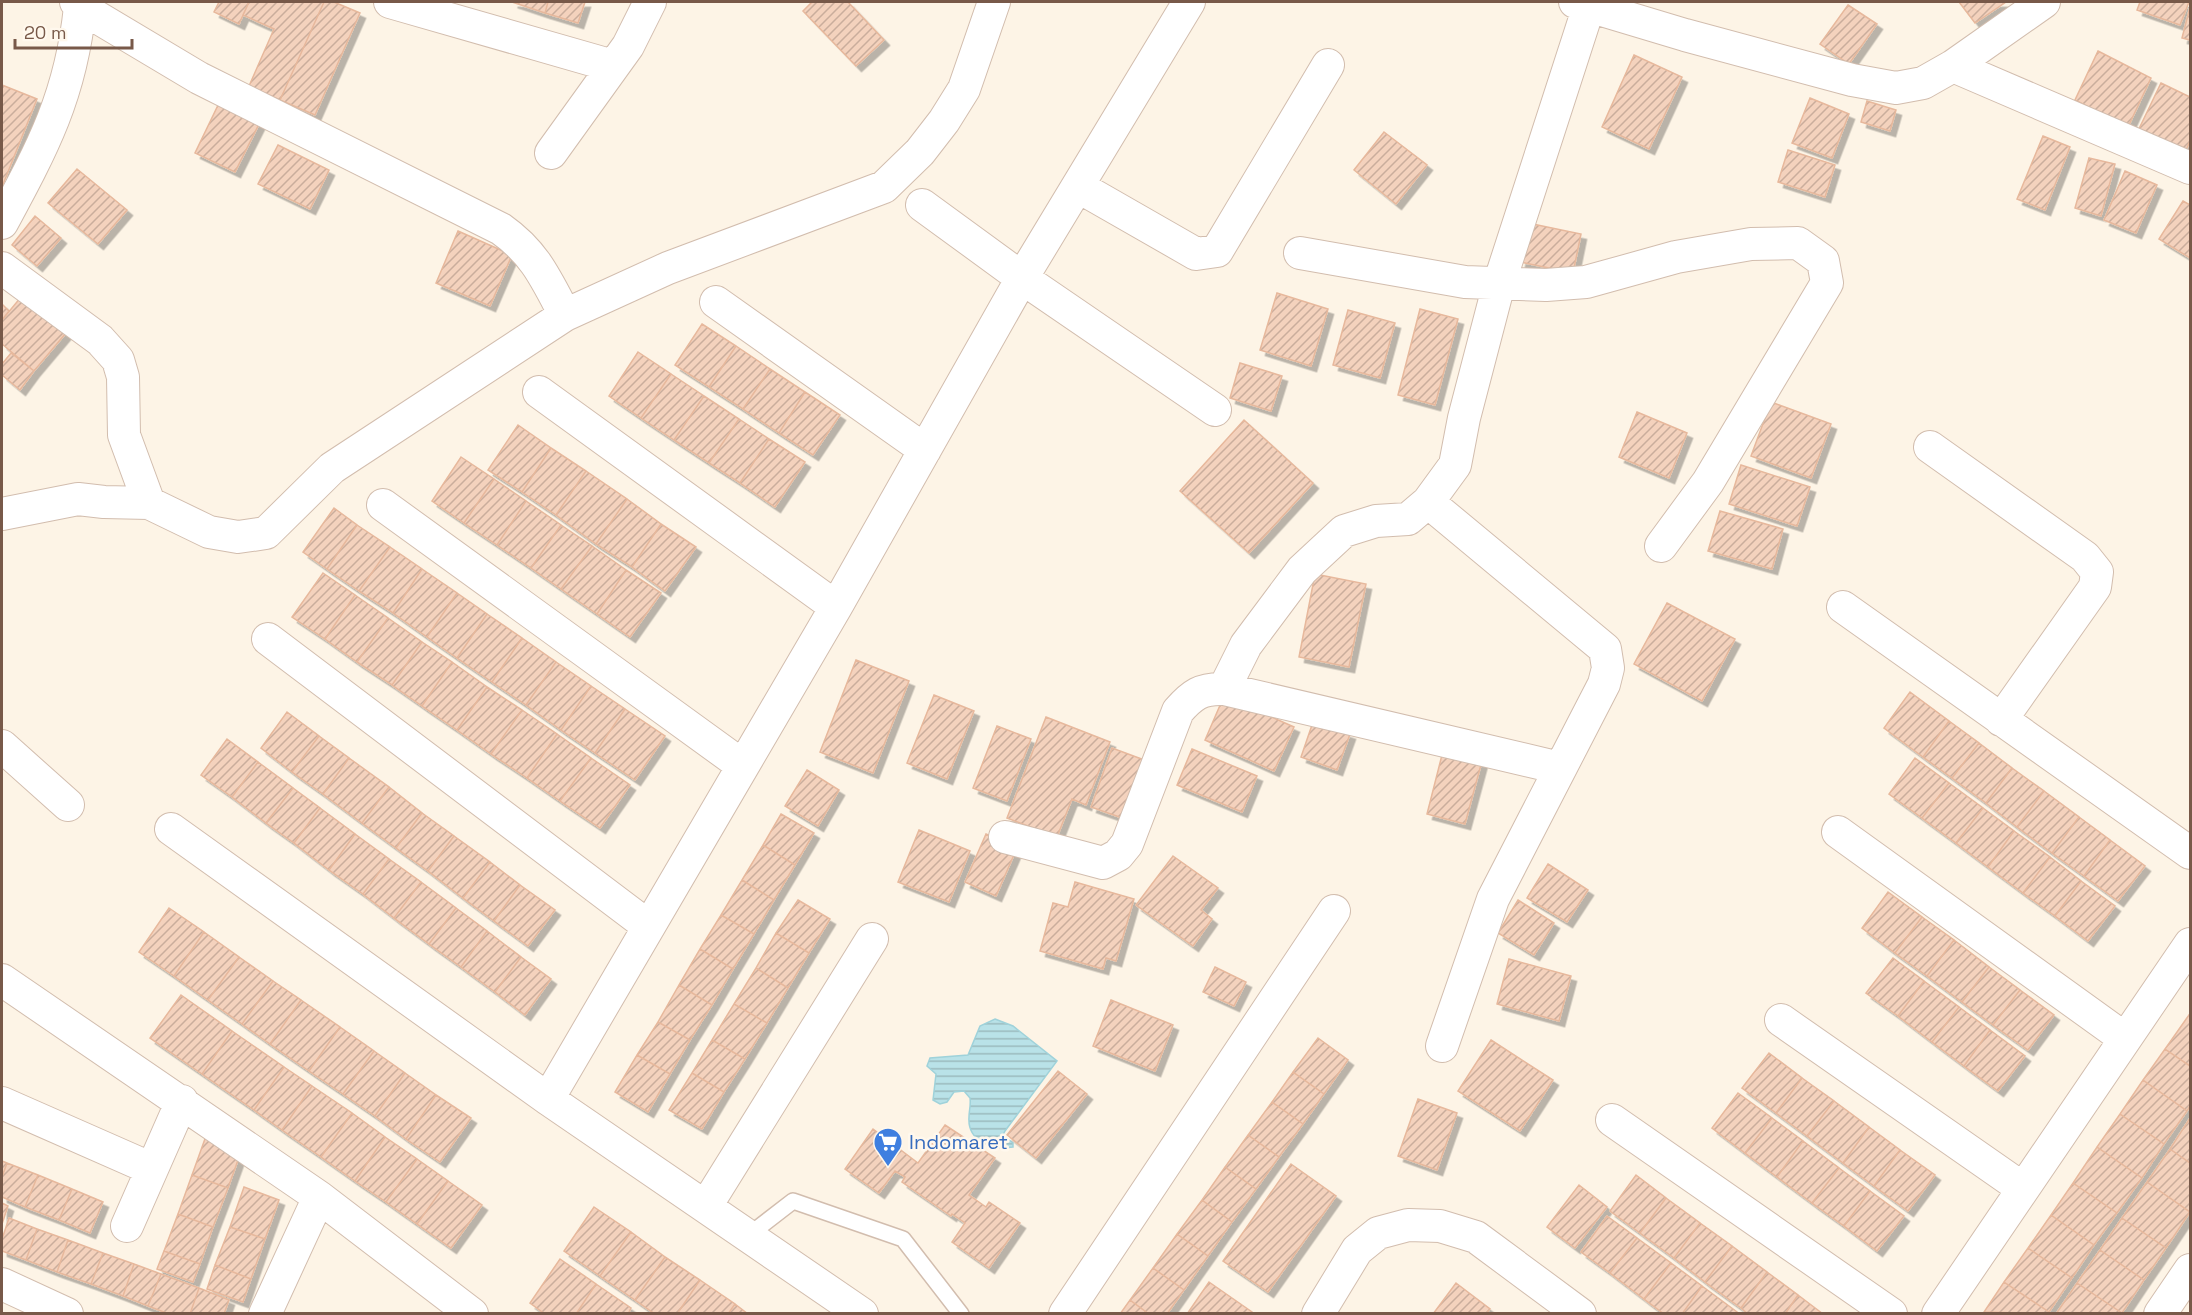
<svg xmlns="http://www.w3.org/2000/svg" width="2192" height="1315" font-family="'Space Grotesk',sans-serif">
  <defs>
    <pattern id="water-rules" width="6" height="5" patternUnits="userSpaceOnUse" patternTransform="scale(1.5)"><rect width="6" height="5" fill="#b9e2e8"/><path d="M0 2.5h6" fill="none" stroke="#9bbabe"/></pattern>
    <pattern id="building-hatch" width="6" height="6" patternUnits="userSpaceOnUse" patternTransform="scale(1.5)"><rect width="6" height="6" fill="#f4d2bd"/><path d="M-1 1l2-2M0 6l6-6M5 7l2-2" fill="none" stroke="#caad9c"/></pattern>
    <filter id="shadow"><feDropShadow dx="5.5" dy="5.5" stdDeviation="0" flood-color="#0004"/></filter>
  </defs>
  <rect width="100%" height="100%" fill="#fdf4e6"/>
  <!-- water -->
  <path fill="url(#water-rules)" stroke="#9fd2da" stroke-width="1.5" d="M995,1019L1013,1026L1057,1061L1005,1131L1003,1135L1013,1143V1147C993,1150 967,1142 969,1117C969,1110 971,1106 970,1098L964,1091L954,1092L947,1102L940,1104L933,1100L936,1074L927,1066L930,1058L968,1055L980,1026Z"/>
  <!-- building -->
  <path fill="url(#building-hatch)" stroke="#e7b89c" stroke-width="1.5" filter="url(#shadow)" d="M219,2H249L239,24L214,12Z
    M249,2H324L280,100L249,86L274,29L243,15Z
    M324,2H334L360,13L315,115L280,100Z
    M512,2H548L545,13Z
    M548,2H585L578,23L545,13Z
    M812,2H848L884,40L856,66L803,11Z
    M1959,2H2006L1975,23Z
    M2140,2H2189L2180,25L2137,10Z
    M1848,5L1877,24L1849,64L1820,44Z
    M2190,7V40L2182,38Z
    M2098,51L2151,78L2128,127L2075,100Z
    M1634,55L1682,77L1649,149L1602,127Z
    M2161,83L2190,97V141L2183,157L2137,133Z
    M2,85L37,99L2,187Z
    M1810,98L1849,114L1832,158L1792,143Z
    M221,99L262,118L235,172L195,153Z
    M1867,101L1896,110L1890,131L1861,122Z
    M1384,132L1427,165L1396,204L1354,170Z
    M2043,136L2070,147L2045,210L2017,199Z
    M278,145L329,170L310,209L258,184Z
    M1788,150L1835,165L1825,197L1778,182Z
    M2089,158L2115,164L2101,216L2075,208Z
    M77,169L127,210L98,244L48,203Z
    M2125,171L2157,185L2136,233L2104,220Z
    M2183,201L2190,205V258L2159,239Z
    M35,216L61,238L37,266L12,245Z
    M1528,223L1581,234L1573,273L1520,262Z
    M458,231L512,255L490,306L436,283Z
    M1277,293L1328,309L1311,366L1260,350Z
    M21,297L66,333L34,371L2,344V320Z
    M2,304L9,311L2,320Z
    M1420,309L1458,319L1435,405L1398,395Z
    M1348,310L1395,323L1380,378L1333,365Z
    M702,324L736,346L709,387L675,365Z
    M736,346L770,369L743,409L709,387Z
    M638,352L671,374L641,418L609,396Z
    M11,353L34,371L20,390L2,375V364Z
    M1240,363L1282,376L1271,411L1230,398Z
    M770,369L805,392L779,433L743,409Z
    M671,374L704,396L674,440L641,418Z
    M805,392L840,415L813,455L779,433Z
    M704,396L739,419L709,463L674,440Z
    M1771,402L1831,424L1811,478L1751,456Z
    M1637,412L1687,433L1669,478L1619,457Z
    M739,419L769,439L740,483L709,463Z
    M1244,420L1313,483L1249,553L1180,491Z
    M518,425L551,448L522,492L488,470Z
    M769,439L805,462L775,507L740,483Z
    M551,448L586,471L556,515L522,492Z
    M461,457L494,479L464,523L432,501Z
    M1741,465L1810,487L1797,526L1729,504Z
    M586,471L627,499L596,544L556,515Z
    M494,479L526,501L497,545L464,523Z
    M627,499L661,524L632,567L596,544Z
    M526,501L561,525L531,568L497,545Z
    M334,508L357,525L327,569L303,552Z
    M1720,511L1783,529L1772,569L1708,551Z
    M661,524L696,547L665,591L632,567Z
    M357,525L390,547L359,591L327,569Z
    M561,525L592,546L561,589L531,568Z
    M592,546L626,570L597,614L561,589Z
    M390,547L422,569L393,613L359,591Z
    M422,569L457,593L427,637L393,613Z
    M626,570L661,593L630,637L597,614Z
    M323,573L355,595L325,639L292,617Z
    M1315,574L1366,584L1349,667L1299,657Z
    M457,593L487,614L457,658L427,637Z
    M355,595L388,618L357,662L325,639Z
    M1667,603L1735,639L1702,701L1634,664Z
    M487,614L522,638L492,682L457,658Z
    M388,618L422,642L392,685L357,662Z
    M522,638L556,662L526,705L492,682Z
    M422,642L452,662L422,706L392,685Z
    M856,660L909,681L873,773L820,752Z
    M452,662L487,687L457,730L422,706Z
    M556,662L591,686L561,730L526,705Z
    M591,686L625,709L595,753L561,730Z
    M487,687L522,710L491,754L457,730Z
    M1910,692L1949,721L1923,757L1884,728Z
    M934,695L974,711L947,779L907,763Z
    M1224,696L1294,727L1274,771L1205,740Z
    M625,709L665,736L635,780L595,753Z
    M522,710L557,734L527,778L491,754Z
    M287,712L319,736L292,772L261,748Z
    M1046,717L1110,742L1086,805L1072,799L1057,837L1007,818Z
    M1949,721L1979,743L1952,778L1923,757Z
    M1313,722L1350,734L1337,770L1301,757Z
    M997,726L1031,739L1007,801L973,788Z
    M557,734L591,758L560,801L527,778Z
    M319,736L349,758L323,794L292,772Z
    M227,739L258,762L232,797L201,775Z
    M1979,743L2012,768L1986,803L1952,778Z
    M1112,748L1147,761L1125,819L1091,807Z
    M1192,749L1257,776L1242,812L1177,785Z
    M1443,751L1482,761L1465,824L1427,814Z
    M349,758L389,787L362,823L323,794Z
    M591,758L630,785L600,828L560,801Z
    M1915,758L1949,783L1922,818L1889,794Z
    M258,762L293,788L266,823L232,797Z
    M2012,768L2044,791L2017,827L1986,803Z
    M807,770L839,790L818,826L785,806Z
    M1949,783L1983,808L1956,843L1922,818Z
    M389,787L422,813L396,848L362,823Z
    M293,788L320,808L294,843L266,823Z
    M2044,791L2079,817L2052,853L2017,827Z
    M320,808L355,834L329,870L294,843Z
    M1983,808L2014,831L1988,867L1956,843Z
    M422,813L454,836L428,871L396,848Z
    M781,814L814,833L795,865L763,845Z
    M2079,817L2110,840L2084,876L2052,853Z
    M919,830L970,851L949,902L898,882Z
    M2014,831L2050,857L2023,893L1988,867Z
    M355,834L389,859L363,894L329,870Z
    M986,834L1017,848L996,896L965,882Z
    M454,836L490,862L463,898L428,871Z
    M2110,840L2145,866L2118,901L2084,876Z
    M763,845L795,865L774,900L742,880Z
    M1173,856L1218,888L1201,910L1212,919L1193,946L1136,905Z
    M2050,857L2081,881L2055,916L2023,893Z
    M389,859L421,882L394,918L363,894Z
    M490,862L520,885L494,921L463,898Z
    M1548,864L1588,890L1567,922L1527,898Z
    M742,880L774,900L754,934L721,915Z
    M2081,881L2115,906L2088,941L2055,916Z
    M421,882L456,908L429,944L394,918Z
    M1075,882L1134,899L1116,961L1106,958L1103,969L1040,951L1053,903L1068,907Z
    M520,885L555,910L528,946L494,921Z
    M1888,892L1922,917L1895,953L1862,928Z
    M798,900L830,919L809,953L776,933Z
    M1518,900L1554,923L1534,955L1498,933Z
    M169,908L204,932L174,976L139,952Z
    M456,908L487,931L461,967L429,944Z
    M721,915L754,934L733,969L700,949Z
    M1922,917L1954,940L1927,976L1895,953Z
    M487,931L521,957L495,992L461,967Z
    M204,932L239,957L208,1000L174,976Z
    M776,933L809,953L788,988L756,968Z
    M1954,940L1989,967L1962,1002L1927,976Z
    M700,949L733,969L712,1005L679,985Z
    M239,957L273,981L242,1024L208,1000Z
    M521,957L551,979L525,1015L495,992Z
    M1893,958L1924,981L1898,1016L1866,993Z
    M1509,959L1571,976L1559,1021L1497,1004Z
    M1215,967L1246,982L1234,1006L1203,992Z
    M1989,967L2020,990L1993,1025L1962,1002Z
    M756,968L788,988L767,1023L734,1004Z
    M273,981L301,1000L270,1044L242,1024Z
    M1924,981L1959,1007L1932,1042L1898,1016Z
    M679,985L712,1005L690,1040L658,1022Z
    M2020,990L2054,1015L2028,1050L1993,1025Z
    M181,995L232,1031L202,1074L150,1038Z
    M301,1000L340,1027L309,1071L270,1044Z
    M1111,1000L1173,1025L1155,1071L1093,1046Z
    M734,1004L767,1023L745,1059L712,1040Z
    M1959,1007L1990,1030L1964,1066L1932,1042Z
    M2189,1015L2190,1016V1066L2165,1049Z
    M658,1022L690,1040L670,1074L637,1055Z
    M340,1027L374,1051L343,1094L309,1071Z
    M1990,1030L2025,1056L1998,1091L1964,1066Z
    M232,1031L284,1067L254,1110L202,1074Z
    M1318,1038L1348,1060L1324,1094L1293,1072Z
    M712,1040L745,1059L724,1092L692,1073Z
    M1491,1040L1553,1080L1520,1131L1458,1091Z
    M2165,1049L2190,1066V1106L2187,1111L2143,1080Z
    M374,1051L405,1073L375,1116L343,1094Z
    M1769,1053L1802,1078L1776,1113L1742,1088Z
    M637,1055L670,1074L648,1112L615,1092Z
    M284,1067L312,1086L282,1130L254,1110Z
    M1058,1071L1087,1094L1036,1158L1007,1135Z
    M1293,1072L1324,1094L1303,1124L1272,1102Z
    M405,1073L436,1095L406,1139L375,1116Z
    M692,1073L724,1092L702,1129L669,1110Z
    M1802,1078L1834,1101L1807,1136L1776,1113Z
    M2143,1080L2187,1111L2164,1144L2120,1114Z
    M312,1086L352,1113L321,1157L282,1130Z
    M1738,1093L1772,1118L1745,1153L1712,1128Z
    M436,1095L471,1118L440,1162L406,1139Z
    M1418,1099L1457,1113L1437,1170L1398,1156Z
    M1834,1101L1869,1127L1843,1163L1807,1136Z
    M1272,1102L1303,1124L1279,1157L1248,1135Z
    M352,1113L385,1137L355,1181L321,1157Z
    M2120,1114L2164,1144L2142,1178L2097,1147Z
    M1772,1118L1803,1141L1777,1177L1745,1153Z
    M2190,1118V1163L2170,1149Z
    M945,1125L995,1158L969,1195L986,1207L989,1202L1020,1223L989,1268L952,1242L965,1223L952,1214L951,1216L902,1182L905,1177L895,1171L879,1193L845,1169L873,1129L918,1163Z
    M1869,1127L1900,1150L1874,1186L1843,1163Z
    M1248,1135L1279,1157L1256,1189L1225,1167Z
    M206,1136L242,1149L228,1188L192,1175Z
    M385,1137L417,1159L386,1202L355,1181Z
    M1803,1141L1839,1168L1812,1203L1777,1177Z
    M2097,1147L2142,1178L2117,1213L2073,1183Z
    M2170,1149L2190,1163V1212L2147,1182Z
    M1900,1150L1935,1175L1908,1211L1874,1186Z
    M417,1159L448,1181L417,1224L386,1202Z
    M2,1161L7,1163L2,1177Z
    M7,1163L38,1175L25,1207L2,1197V1177Z
    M1291,1164L1336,1196L1268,1292L1223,1261Z
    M1225,1167L1256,1189L1232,1222L1202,1200Z
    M1839,1168L1870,1191L1844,1226L1812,1203Z
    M38,1175L72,1189L59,1220L25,1207Z
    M192,1175L228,1188L213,1227L178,1214Z
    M1636,1175L1666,1198L1640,1233L1610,1211Z
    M448,1181L482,1205L451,1248L417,1224Z
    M2147,1182L2190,1212L2166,1248L2122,1218Z
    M2073,1183L2117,1213L2094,1245L2051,1215Z
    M1579,1185L1607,1207L1575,1248L1547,1227Z
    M244,1187L279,1200L265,1239L230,1227Z
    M72,1189L103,1202L90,1233L59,1220Z
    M1870,1191L1904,1216L1877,1251L1844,1226Z
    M1666,1198L1700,1223L1674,1258L1640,1233Z
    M1202,1200L1232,1222L1208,1256L1177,1234Z
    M2,1203L8,1206L2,1224Z
    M594,1207L631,1232L600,1276L564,1251Z
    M178,1214L213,1227L200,1264L164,1251Z
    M2051,1215L2094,1245L2072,1278L2028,1248Z
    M1607,1216L1637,1238L1610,1273L1581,1252Z
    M9,1218L37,1229L26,1260L2,1251V1239Z
    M2122,1218L2166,1248L2144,1280L2100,1250Z
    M1700,1223L1732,1246L1705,1282L1674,1258Z
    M230,1227L265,1239L251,1279L215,1265Z
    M37,1229L68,1240L57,1272L26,1260Z
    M631,1232L665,1257L635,1300L600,1276Z
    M1177,1234L1208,1256L1184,1290L1153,1268Z
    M1637,1238L1671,1263L1644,1299L1610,1273Z
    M68,1240L103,1253L91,1284L57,1272Z
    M1732,1246L1767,1272L1741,1308L1705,1282Z
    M2028,1248L2072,1278L2049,1312L2004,1282Z
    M2100,1250L2144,1280L2122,1313L2077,1283Z
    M164,1251L200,1264L193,1282L157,1269Z
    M103,1253L134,1264L123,1296L91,1284Z
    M665,1257L700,1280L677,1314H655L635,1300Z
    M560,1259L596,1284L576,1314H545L530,1303Z
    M1671,1263L1702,1286L1682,1314H1664L1644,1299Z
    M134,1264L161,1274L148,1306L123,1296Z
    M215,1265L251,1279L243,1302L207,1289Z
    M1153,1268L1184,1290L1167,1314H1149L1130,1300Z
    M1767,1272L1798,1295L1785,1314H1748L1741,1308Z
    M161,1274L199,1288L190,1314H169L148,1306Z
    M700,1280L735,1304L728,1314H677Z
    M1209,1282L1252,1312L1251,1314H1187Z
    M2004,1282L2049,1312L2048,1314L1984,1312Z
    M1456,1283L1490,1309L1486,1314H1433Z
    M2077,1283L2122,1313L2121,1314H2056Z
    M596,1284L631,1308L628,1314H576Z
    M1702,1286L1737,1312L1736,1314H1682Z
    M199,1288L229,1300L224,1314H190Z
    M1798,1295L1823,1314H1785Z
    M1130,1300L1149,1314H1120Z
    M735,1304L748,1314H728Z"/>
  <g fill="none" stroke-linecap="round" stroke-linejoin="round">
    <!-- lane casing -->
    <g stroke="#d2bdae" stroke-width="18">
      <path id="lane" d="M749,1235L793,1201L903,1239L961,1314"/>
    </g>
    <!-- street casing -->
    <g stroke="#d2bdae" stroke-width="34">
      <path id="street" d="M76,2L80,7L199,78L501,229C535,253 546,279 565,315
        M390,2L613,66
        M1575,2L1685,35L1852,80L1896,88L1923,83L1953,66L2044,2
        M1953,66L2190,168
        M551,153L628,46L650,2
        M1079,187L1196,254L1217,251L1328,65
        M922,205L1022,278L1215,410
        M2,223C43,147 71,95 80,7
        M1300,253L1465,282L1546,285L1586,282L1676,257L1751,244L1798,243L1823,261L1827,283L1708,482L1661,546
        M2,268L100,340L118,360L123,377L124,435L149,503
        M716,302L925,450
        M539,392L836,607
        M1930,447L2085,557L2097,572L2095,587L2001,720
        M1428,502L1605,649L1608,668L1604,684L1493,899L1442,1046
        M383,505L743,766
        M2,514L78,499L104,502L149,503L209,532L238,537L266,533L332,468L565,315L668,268L884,187L920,152L944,121L964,89L994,2
        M1843,607L2190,853
        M268,639L648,926
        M1224,689L1246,645L1302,570L1344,531L1376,521L1408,519L1428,502L1455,465L1464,418L1499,284L1589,6
        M2,746L68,805
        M171,829L548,1099L862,1314
        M1838,832L2124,1038
        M1005,837L1103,863L1118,855L1127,844L1178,711C1192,695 1201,688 1224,689L1560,768
        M2,980L319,1197L472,1314
        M1781,1020L2022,1188
        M548,1099L836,607L1022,278L1189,2
        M2,1103L152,1169
        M1612,1120L1891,1314
        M706,1206L872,939
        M127,1226L182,1101
        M2,1284L67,1314
        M265,1314L319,1197
        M1065,1314L1334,911
        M1318,1314L1357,1250L1378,1233L1408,1225L1440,1226L1476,1237L1580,1314
        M1938,1314L2190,944
        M2160,1314L2190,1270"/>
    </g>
    <!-- lane -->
    <use href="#lane" stroke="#fff" stroke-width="15"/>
    <!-- street -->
    <use href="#street" stroke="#fff" stroke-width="32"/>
  </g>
  <!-- icons -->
  <defs>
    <g id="supermarket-pin" transform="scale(1.5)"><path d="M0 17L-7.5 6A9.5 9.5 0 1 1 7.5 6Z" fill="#3f7fe0" stroke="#fff8ed"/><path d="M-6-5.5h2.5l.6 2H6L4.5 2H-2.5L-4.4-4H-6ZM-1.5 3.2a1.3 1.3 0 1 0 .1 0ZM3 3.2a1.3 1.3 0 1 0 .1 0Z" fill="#fff"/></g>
  </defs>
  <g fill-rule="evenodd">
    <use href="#supermarket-pin" x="888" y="1142"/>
  </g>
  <g text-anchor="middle" stroke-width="5" stroke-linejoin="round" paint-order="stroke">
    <!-- shop labels -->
    <g font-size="20" fill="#366cbe" stroke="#fff8ed" text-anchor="start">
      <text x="909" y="1149">Indomaret</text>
    </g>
  </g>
  <!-- border -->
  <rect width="2192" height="1315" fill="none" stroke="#785949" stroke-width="6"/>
  <!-- scale -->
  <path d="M15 39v9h117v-9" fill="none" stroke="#785949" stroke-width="3"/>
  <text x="24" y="39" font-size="18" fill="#785949" stroke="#fff8ed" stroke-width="4.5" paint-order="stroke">20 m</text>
</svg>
